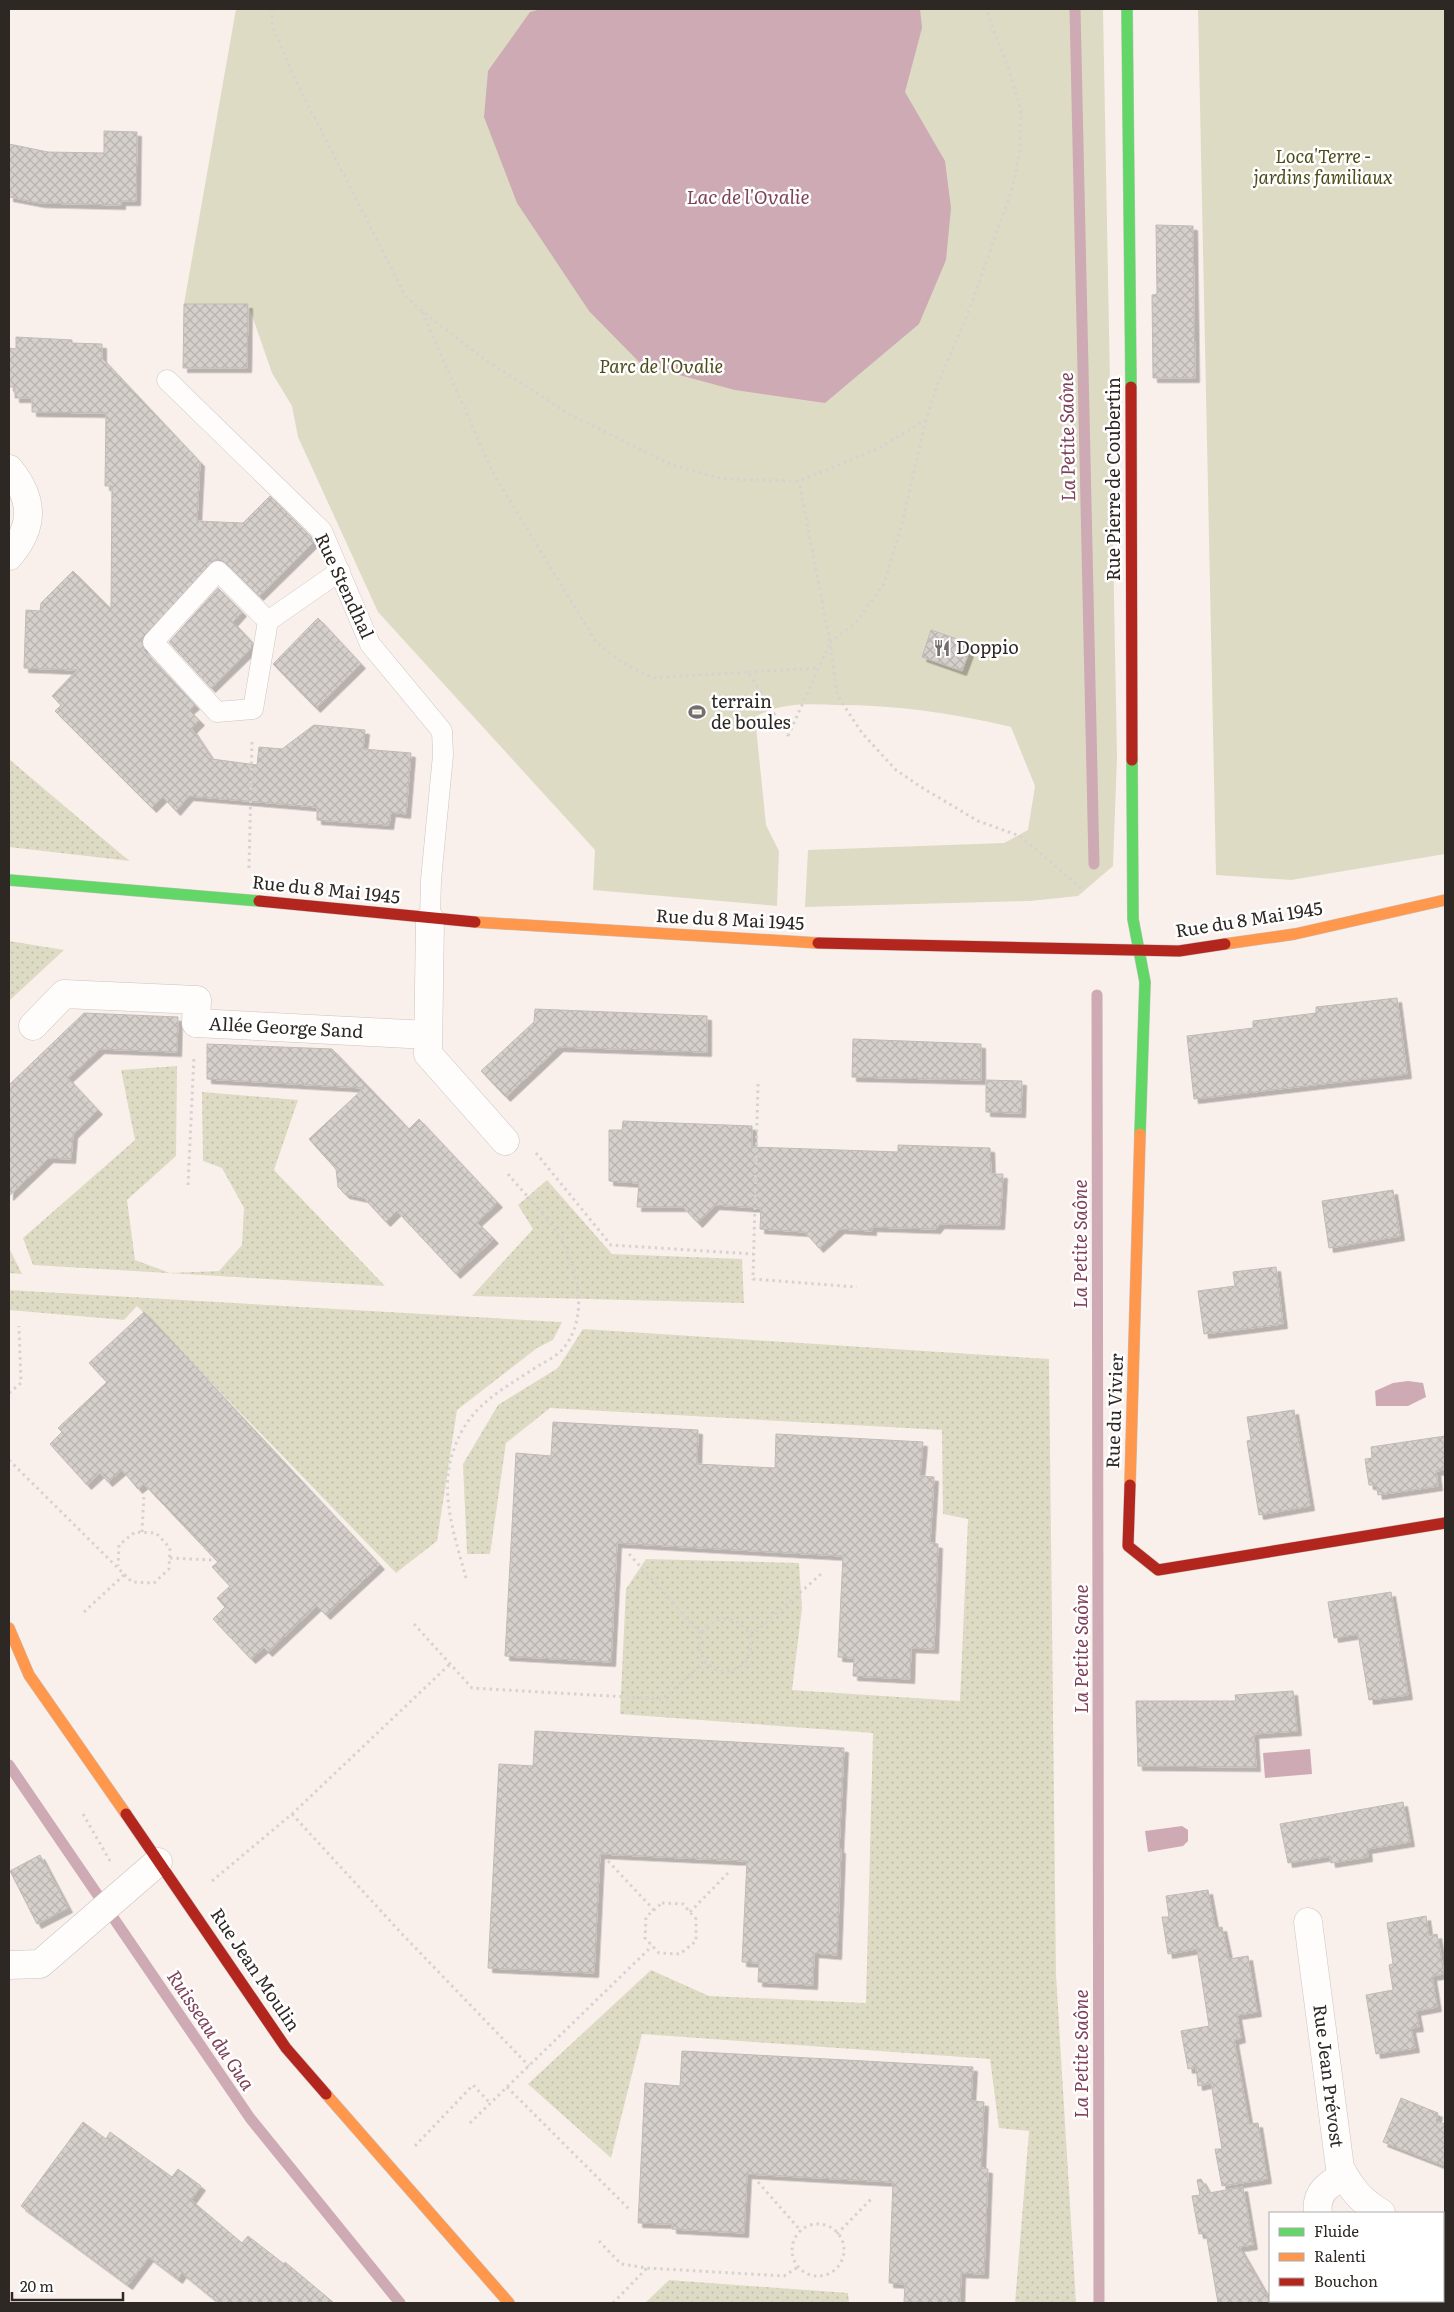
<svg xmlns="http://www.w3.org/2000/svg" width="1454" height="2312" font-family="Literata,serif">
  <defs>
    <pattern id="grass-dots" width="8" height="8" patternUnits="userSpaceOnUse" patternTransform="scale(1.25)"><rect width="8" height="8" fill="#dedbc4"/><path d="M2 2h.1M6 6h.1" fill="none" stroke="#bfbca8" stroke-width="1.8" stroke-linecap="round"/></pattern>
    <pattern id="building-cross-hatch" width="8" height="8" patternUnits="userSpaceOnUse" patternTransform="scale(1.25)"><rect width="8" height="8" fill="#d6d0cc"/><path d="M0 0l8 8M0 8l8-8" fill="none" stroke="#b8b3af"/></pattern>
    <filter id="shadow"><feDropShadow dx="4.5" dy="4.5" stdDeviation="0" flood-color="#0004"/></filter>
  </defs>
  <rect width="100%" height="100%" fill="#f9f0ec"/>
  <!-- grass -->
  <path fill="url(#grass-dots)" d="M9,759L121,854L130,861L9,847Z
    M9,941L64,950L9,1001Z
    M177,1066L176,1156L127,1200L135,1260L170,1273L219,1271L242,1245L244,1208L222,1168L203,1161L202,1092L298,1100L274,1170L385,1286L33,1265L23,1238L135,1140L121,1070Z
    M547,1180L612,1254L742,1259L744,1303L472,1296L533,1229L518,1205Z
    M9,1248L22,1274L9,1273Z
    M9,1290L562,1322L553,1340L537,1348L457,1410L437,1541L396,1573L137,1306L124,1320L9,1310Z
    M583,1329L1049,1359L1056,1975L1076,2303H1015L1029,2131L999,2128L990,2059L642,2034L611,2158L528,2084L651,1970L709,1996L866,2003L873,1733L620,1714L626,1589L646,1559L799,1563L802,1608L792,1690L960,1701L968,1519L943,1514L942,1430L550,1408L506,1443L490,1554H467L463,1464L498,1405L558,1368Z
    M669,2280L848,2293L849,2303H645Z"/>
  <!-- green -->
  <path fill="#dedbc4" d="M236,9H1103L1117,757L1113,866L1078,896L1030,901L805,907L808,850L1004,843L1028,830L1035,786L1011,727C953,713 896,705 837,705C809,704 781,702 755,717L766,825L779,851L777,906L593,890L595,850L378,612L298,437L292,406L272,373L248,304H184Z
    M1198,9H1445V854L1291,880L1216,875Z"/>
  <!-- water -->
  <path fill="#cdaab4" d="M541,9H920L922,28L905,92L945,161L951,208L946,260L919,324L825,403L735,390L642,365L589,311L517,203L484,117L488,71L530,12Z
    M1408,1381L1423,1383L1426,1397L1408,1406H1376L1375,1391L1393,1383Z
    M1310,1749L1312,1774L1265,1778L1263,1753Z
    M1182,1826L1188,1830V1841L1183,1846L1148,1852L1145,1831Z"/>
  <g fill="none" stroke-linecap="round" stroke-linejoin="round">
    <!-- stream -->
    <path stroke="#cdaab4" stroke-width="11" d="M1075,9L1094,864
      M1097,995L1099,2303
      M9,1765L250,2118L400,2303"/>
  </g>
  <!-- building -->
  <path fill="url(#building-cross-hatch)" stroke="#c0bbb7" filter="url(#shadow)" d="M104,131L137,132L136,201H121V205L40,203L9,197V144L48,152L104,153Z
    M1156,225L1193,226L1195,378H1153L1152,295L1157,294Z
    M184,304H248L247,368H183Z
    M16,337L72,340V343L102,344V358L200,462L197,521L243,523L270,496L312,538L314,542L259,596L226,563L220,559L214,560L142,639L144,650L195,705L189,710L200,721L192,729L212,759L257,765L259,747L282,749L314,725L365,730L363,749L411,753L406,814L391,812L389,825L317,820V807L189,796L176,811L163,797L152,808L55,711L61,705L52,696L77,670L24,668L26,610L40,611L41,603L73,571L111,609L112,486H105L106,413L32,412V398H15V387H9V348L16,349Z
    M218,588L242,612L233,622L252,642L251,649L211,688L169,642Z
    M318,618L361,664L316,708L273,664Z
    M931,630L972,644L962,671L922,657Z
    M1397,998L1407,1074L1194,1099L1187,1036L1253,1028V1021L1316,1013V1007Z
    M535,1009L707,1016V1052L559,1047L506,1097L481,1071L534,1022Z
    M84,1013L178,1017L177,1052L100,1049L68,1078L98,1110L73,1134L71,1159L49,1158L9,1196V1085Z
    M853,1039L981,1044V1080L852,1077Z
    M207,1044L332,1049L409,1129L419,1119L498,1203L477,1222L494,1239L456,1274L397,1211L386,1222L364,1198L345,1194L338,1187L336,1169L309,1139L364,1088L207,1079Z
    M986,1080L1022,1081L1021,1113L986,1112Z
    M623,1121L752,1126V1147L898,1152V1145L990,1148L991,1174H1003L1000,1225L940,1224L936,1229L872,1227V1231L840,1229L819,1248L805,1232L760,1229L761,1208L715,1205L698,1223L683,1207H637L639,1183L609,1181V1130H622Z
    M1393,1190L1400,1236L1329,1248L1322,1201Z
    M1276,1267L1283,1324L1204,1334L1198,1291L1235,1286L1233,1272Z
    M144,1312L380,1565L326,1615L317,1606L268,1652L264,1648L251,1659L213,1619L225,1607L217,1598L230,1586L212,1567L218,1562L144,1484L138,1489L122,1470L108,1482L100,1473L87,1485L50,1444L62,1432L58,1428L107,1382L89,1363Z
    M1294,1410L1310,1506L1259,1515L1247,1441L1251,1440L1247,1417Z
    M553,1422L698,1430L697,1464L775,1468L776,1434L923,1442L920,1476L934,1477L930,1543L938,1544L934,1649L911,1648L910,1679L853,1676L854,1658L838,1657L843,1556L617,1543L611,1662L505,1656L516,1453L551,1456Z
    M1445,1436V1470L1436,1471L1438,1486L1378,1495L1376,1485H1369L1365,1459L1372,1458L1371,1447Z
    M1391,1592L1408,1695L1369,1700L1358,1634L1334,1638L1328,1602Z
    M1293,1691L1297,1731L1254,1734L1256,1767L1138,1766L1136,1701H1236L1235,1695Z
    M535,1731L844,1748L839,1849H841L837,1955L814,1953L813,1985L758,1982L759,1963L742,1962L747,1861L600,1854L594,1973L488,1968L499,1764L533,1766Z
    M1403,1802L1410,1842L1367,1849L1368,1857L1331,1863L1330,1856L1288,1863L1280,1824Z
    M40,1855L68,1908L37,1924L10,1871Z
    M1208,1890L1215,1928L1222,1927L1229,1959L1248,1956L1257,2012L1237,2015L1241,2038L1234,2040L1249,2124L1258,2123L1267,2179L1222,2186L1215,2149H1222L1211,2083L1198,2086L1196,2067L1188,2069L1181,2031L1209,2026L1197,1949L1168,1954L1162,1917H1169L1166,1896Z
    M1426,1916L1429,1936L1437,1934L1444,1974L1432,1976L1437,2007L1416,2011L1419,2027L1411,2028L1415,2048L1376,2054L1366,1995L1393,1990L1389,1965L1393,1964L1387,1923Z
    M682,2051L973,2067L971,2101L984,2102L981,2168L988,2169L984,2274L961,2273L960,2303L904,2302L905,2284L889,2283L893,2182L747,2174L744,2233L672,2229V2224L638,2223L645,2083L680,2086Z
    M1401,2098L1438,2113L1436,2121L1445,2124V2166L1383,2142Z
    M83,2122L106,2139L110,2132L172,2177L178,2169L201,2186L191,2200L242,2243L248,2236L284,2264L285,2262L334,2303H219L182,2273L178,2279L149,2257L128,2285L21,2206Z
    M1201,2179L1209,2193L1243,2187L1253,2245L1239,2247L1271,2303H1218L1206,2233L1199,2234L1192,2196L1200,2195L1197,2180Z"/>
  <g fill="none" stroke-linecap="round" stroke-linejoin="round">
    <!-- lane casing -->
    <g stroke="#cac3c0" stroke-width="21">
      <path id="lane" d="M167,380L322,531L370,644L442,731L443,755L431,880L430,919
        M268,621L253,709L217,712L153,642L218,571L268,621L340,571"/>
    </g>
    <!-- street casing -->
    <g stroke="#cac3c0" stroke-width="29">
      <path id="street" d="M9,469C34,499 35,526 9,556
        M430,919L428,1054L505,1141
        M33,1026L64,994L197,1000L196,1023L428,1035
        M1308,1922L1340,2168C1352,2190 1360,2200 1381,2213
        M9,1965L40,1964L158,1862
        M1318,2213C1315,2193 1328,2184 1344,2176
        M1443,2240L1445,2241"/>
    </g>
    <!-- fast casing -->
    <g stroke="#cac3c0" stroke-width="12">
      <path id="fast" d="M1127,9L1131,387
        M1132,760L1133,919L1145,982L1140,1134
        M9,880L259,901"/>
    </g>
    <!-- slow casing -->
    <g stroke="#cac3c0" stroke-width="12">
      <path id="slow" d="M475,922L818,943
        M1225,944L1295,934L1445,900
        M1130,1485L1140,1134
        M9,1628L29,1675L126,1814
        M326,2094L509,2303"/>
    </g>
    <!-- jam casing -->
    <g stroke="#cac3c0" stroke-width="12">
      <path id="jam" d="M1131,387L1132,760
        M259,901L475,922
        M818,943L1179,951L1225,944
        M1130,1485L1128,1546L1158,1570L1445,1523
        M126,1814L286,2048L326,2094"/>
    </g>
    <!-- path -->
    <path stroke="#d5d3d1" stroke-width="3" stroke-dasharray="2.5 4" stroke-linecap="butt" d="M272,9V25L294,77L406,297L422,311L484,359L569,414L672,465L723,479L799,481L877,449L926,420L936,388L970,308L1013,186L1020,150L1021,110L1008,67L986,9
      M422,312L493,473L596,642L623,663L653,678L748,672L788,736
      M926,420L902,523L884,584L857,621L830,643L837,695L862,733L896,770L921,787L978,821L1020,836L1081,888
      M748,672L819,668
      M788,736L830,643L799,481
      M249,868L252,740
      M758,1084L753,1279L857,1287
      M536,1153L611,1245L753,1254
      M188,1185L194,1056
      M9,1393L21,1383L19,1326
      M9,1460L132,1582L154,1583L169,1569L170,1548L156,1533L135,1532L119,1545L118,1566
      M142,1532L144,1494
      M629,1554L701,1634
      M170,1558L212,1560
      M466,1578C455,1537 438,1491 454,1449C469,1405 502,1390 538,1366C545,1362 554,1357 560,1352C593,1318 577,1259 552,1226C539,1208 522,1191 508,1174
      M84,1612L125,1574
      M699 1645a26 26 0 1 1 52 0a26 26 0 1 1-52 0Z
      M414,1624L472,1688L662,1699L706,1661
      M751,1636L821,1574
      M83,1814L110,1861
      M292,1814L403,1935L529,2066
      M608,1861L654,1910
      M212,1881L292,1814L450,1664
      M662,1903L683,1904L696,1919V1941L680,1954L659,1953L645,1938L646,1917Z
      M690,1912L728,1873
      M507,2087L631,2211
      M470,2123L652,1946
      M415,2146L473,2085L490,2103
      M758,2182L801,2231
      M792 2250a26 26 0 1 1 52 0a26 26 0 1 1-52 0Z
      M837,2234L873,2197
      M599,2241L621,2264L647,2268L784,2276L798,2267
      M613,2303L647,2268"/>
    <!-- lane -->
    <use href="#lane" stroke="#fefdfc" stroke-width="20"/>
    <!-- street -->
    <use href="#street" stroke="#fefdfc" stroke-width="28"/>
    <!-- fast -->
    <use href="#fast" stroke="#63d668" stroke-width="11"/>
    <!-- slow -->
    <use href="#slow" stroke="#ff974d" stroke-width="11"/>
    <!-- jam -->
    <use href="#jam" stroke="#b3261e" stroke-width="11"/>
  </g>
  <!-- icons -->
  <defs>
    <g id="restaurant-bare" transform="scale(1.35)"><path d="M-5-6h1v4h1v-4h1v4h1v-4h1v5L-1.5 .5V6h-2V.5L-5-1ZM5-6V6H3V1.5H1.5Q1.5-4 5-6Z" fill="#756e6b" stroke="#fff" stroke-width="2.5" paint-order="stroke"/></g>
    <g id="stadium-bare" transform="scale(1.35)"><path d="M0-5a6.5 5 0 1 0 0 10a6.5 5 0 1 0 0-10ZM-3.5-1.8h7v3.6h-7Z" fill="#756e6b" stroke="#fff" stroke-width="2.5" paint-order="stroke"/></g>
  </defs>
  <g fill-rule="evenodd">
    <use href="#restaurant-bare" x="942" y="648"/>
    <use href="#stadium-bare" x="697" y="712"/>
  </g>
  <g text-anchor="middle" stroke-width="5" stroke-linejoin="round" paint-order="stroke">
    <!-- park labels -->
    <g font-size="18" font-style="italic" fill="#4d4c19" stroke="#fff">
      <text x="1323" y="163">Loca'Terre -<tspan x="1323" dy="21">jardins familiaux</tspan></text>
      <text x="661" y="373">Parc de l'Ovalie</text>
    </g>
    <!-- street labels -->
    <g font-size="18" fill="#2e2825" stroke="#fff">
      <text transform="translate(1114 479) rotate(-90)" y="6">Rue Pierre de Coubertin</text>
      <text transform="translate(344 586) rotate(65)" y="6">Rue Stendhal</text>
      <text transform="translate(326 890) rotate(6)" y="6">Rue du 8 Mai 1945</text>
      <text transform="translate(730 920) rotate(3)" y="6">Rue du 8 Mai 1945</text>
      <text transform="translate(1249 920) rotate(-9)" y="6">Rue du 8 Mai 1945</text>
      <text transform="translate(286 1028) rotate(3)" y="6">Allée George Sand</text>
      <text transform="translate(1115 1411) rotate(-88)" y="6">Rue du Vivier</text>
      <text transform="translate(255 1970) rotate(56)" y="6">Rue Jean Moulin</text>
      <text transform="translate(1328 2076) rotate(83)" y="6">Rue Jean Prévost</text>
    </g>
    <!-- poi labels -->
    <g font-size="18" fill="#2e2825" stroke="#fff" text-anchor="start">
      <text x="956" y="654">Doppio</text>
      <text x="711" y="708">terrain<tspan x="711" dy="21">de boules</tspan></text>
    </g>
    <!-- water labels -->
    <g font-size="19" font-style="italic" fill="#7e4159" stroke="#fff">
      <text x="748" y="204">Lac de l'Ovalie</text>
      <text transform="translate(1067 437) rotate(-91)" y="7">La Petite Saône</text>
      <text transform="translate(1080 1244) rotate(-90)" y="7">La Petite Saône</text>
      <text transform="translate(1081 1649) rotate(-90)" y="7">La Petite Saône</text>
      <text transform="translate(211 2030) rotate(56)" y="7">Ruisseau du Gua</text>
      <text transform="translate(1081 2054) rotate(-90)" y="7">La Petite Saône</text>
    </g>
  </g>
  <!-- border -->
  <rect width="1454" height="2312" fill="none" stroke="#2e2825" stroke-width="20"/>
  <!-- legend -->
  <rect x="1269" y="2212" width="175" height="90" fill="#ffffff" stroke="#aba9a8"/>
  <rect x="1279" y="2228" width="25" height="8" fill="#63d668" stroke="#aba9a8"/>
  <text x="1314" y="2237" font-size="15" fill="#2e2825">Fluide</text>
  <rect x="1279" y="2253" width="25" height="8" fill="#ff974d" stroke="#aba9a8"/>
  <text x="1314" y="2262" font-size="15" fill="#2e2825">Ralenti</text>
  <rect x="1279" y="2278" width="25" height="8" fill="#b3261e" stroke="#aba9a8"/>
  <text x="1314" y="2287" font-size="15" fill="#2e2825">Bouchon</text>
  <!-- scale -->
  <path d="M12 2292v8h111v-8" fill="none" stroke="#2e2825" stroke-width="2.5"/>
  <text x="20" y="2292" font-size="15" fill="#2e2825" stroke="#ffffff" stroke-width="4" paint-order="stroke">20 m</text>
</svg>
